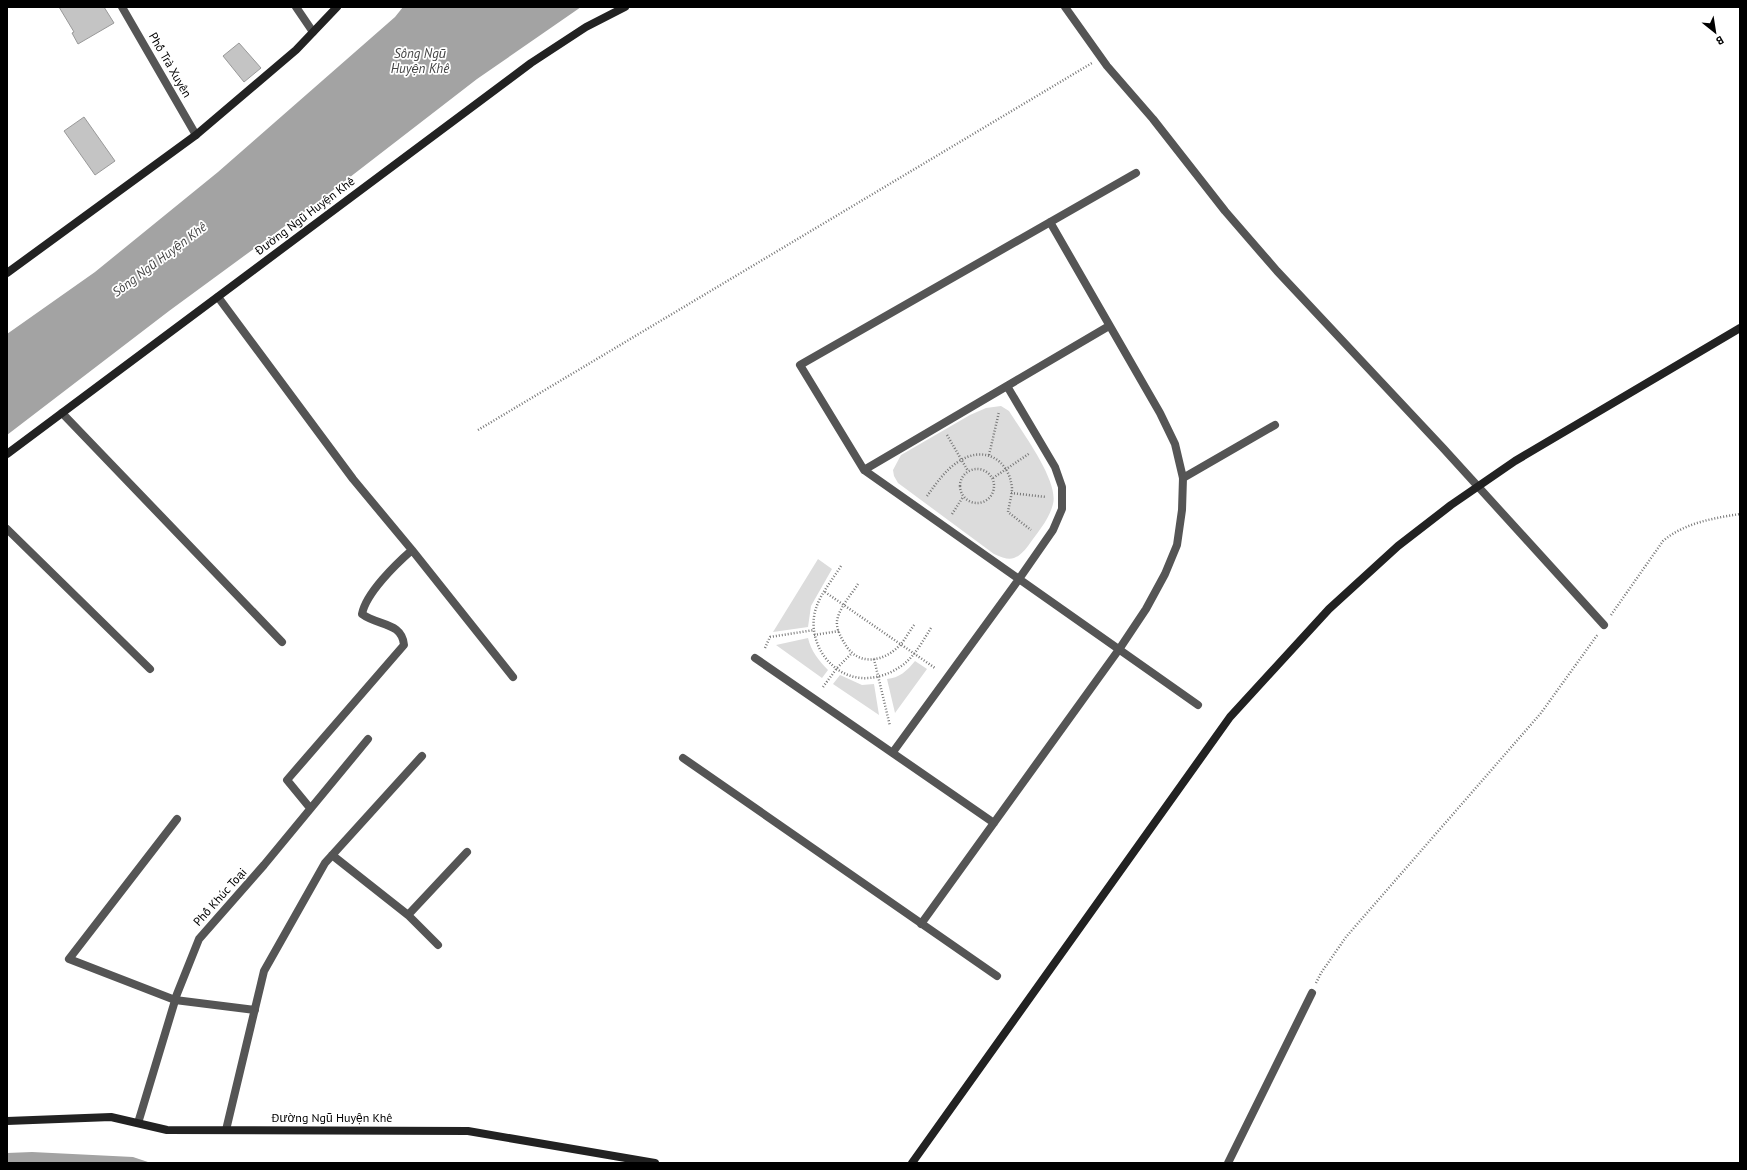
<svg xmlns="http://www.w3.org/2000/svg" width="1747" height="1170" font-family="'PT Sans',sans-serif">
  <rect width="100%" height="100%" fill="#fff"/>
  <!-- green -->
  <path fill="#dcdcdc" d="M1001,406L1009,411C1022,432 1059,481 1053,504C1049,520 1037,533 1028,546C1017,560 1011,562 994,554L898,483L894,476L893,470L901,455L970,415L986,408Z
    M818,559L832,569L811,606L808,627L773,632Z
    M808,638C811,651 819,661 828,670L822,678L776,645Z
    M915,661L927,669L895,713L887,679C899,678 907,671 915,661Z
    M840,675L862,685L874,684L879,715L833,684Z"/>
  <!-- water -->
  <path fill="#a3a3a3" d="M403,7H581L477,79L319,201L169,311L7,435V334L95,272L218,172L395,17Z
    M32,1152L133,1157L151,1163H7V1153Z"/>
  <!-- building -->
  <path fill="#c4c4c4" stroke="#999" d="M59,7H104L114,23L78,44L72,33L74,32Z
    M239,43L261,68L244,82L223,56Z
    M84,117L115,161L95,175L64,131Z"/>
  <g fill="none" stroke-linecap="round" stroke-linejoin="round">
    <!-- path -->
    <path stroke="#777" stroke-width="2.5" stroke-dasharray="1 2" stroke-linecap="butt" d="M478,430L1092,63
      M947,435L968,471
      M989,455L999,412
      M960 486a17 17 0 1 1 34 0a17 17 0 1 1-34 0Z
      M993,478L1030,453
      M1011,493L1046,497
      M927,496C936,484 945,470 958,462C982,445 1009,458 1012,488C1012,495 1009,505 1008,512L1031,530
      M952,514L963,497
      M841,566C833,579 821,593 816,608C806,639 828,675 861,678C873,679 888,675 898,668C913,660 922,642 931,628
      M858,584C851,595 839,608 837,621C836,628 841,638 845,644C858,667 885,662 901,644C906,638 910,630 915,624
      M825,592L935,668
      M1611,615L1663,541C1684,523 1714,518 1740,514
      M814,635L839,631
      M765,648L770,637L814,630
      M874,659L890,726
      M823,687L837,668L852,653
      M1316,983L1321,973L1346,937L1541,713L1598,634"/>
    <!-- street -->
    <path stroke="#555" stroke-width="8" d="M122,7L196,135
      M296,7L313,32
      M1065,7L1107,66L1153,119L1225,211L1277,271L1443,448L1604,625
      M1136,173L800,365L864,470L1198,705
      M218,297L353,479L412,550C396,564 366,593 362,614C378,626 402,622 404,645L287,780L310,808
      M62,413L282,642
      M864,470L1109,326
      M1183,478L1275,425
      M7,529L150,669
      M412,550L513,677
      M755,658L994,823
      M893,752L1019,579L1053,530L1062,509V487L1055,467L1007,386
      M683,758L997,976
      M177,819L69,959L175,1000L255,1010
      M332,855L408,915
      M921,924L1120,648L1146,609L1165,574L1177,545L1182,510L1183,478L1175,444L1160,413L1050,222
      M438,945L408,915L467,852
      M138,1123L177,994L199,939L264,865L368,739
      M226,1130L264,971L325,863L422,756
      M1228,1163L1312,993"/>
    <!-- secondary -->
    <path stroke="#222" stroke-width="8" d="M7,273L196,135L296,50L337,7
      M7,454L531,63L586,27L625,7
      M7,1121L111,1117L167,1130L468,1131L655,1163
      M912,1163L1230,717L1329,609L1398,546L1451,505L1515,461L1740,328"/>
  </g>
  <g text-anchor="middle" stroke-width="3.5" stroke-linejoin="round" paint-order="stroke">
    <!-- street labels -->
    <g font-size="12" fill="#000" stroke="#fff">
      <text transform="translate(170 65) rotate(60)" y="4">Phố Trà Xuyên</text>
      <text transform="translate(305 216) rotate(-37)" y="4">Đường Ngũ Huyện Khê</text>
      <text transform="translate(220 897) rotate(-48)" y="4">Phố Khúc Toại</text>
      <text x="332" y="1122">Đường Ngũ Huyện Khê</text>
    </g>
    <!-- water labels -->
    <g font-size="13" font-style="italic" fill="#444" stroke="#fff">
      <text x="420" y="58">Sông Ngũ<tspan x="420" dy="15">Huyện Khê</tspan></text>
      <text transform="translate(159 259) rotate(-37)" y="5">Sông Ngũ Huyện Khê</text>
    </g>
  </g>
  <!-- border -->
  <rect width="1747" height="1170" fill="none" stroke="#000000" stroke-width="16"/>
  <!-- north arrow -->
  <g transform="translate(1715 32) rotate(150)" stroke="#ffffff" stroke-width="3" paint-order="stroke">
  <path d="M0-3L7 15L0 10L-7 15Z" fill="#000000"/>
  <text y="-6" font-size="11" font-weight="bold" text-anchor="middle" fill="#000000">B</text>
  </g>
</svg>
